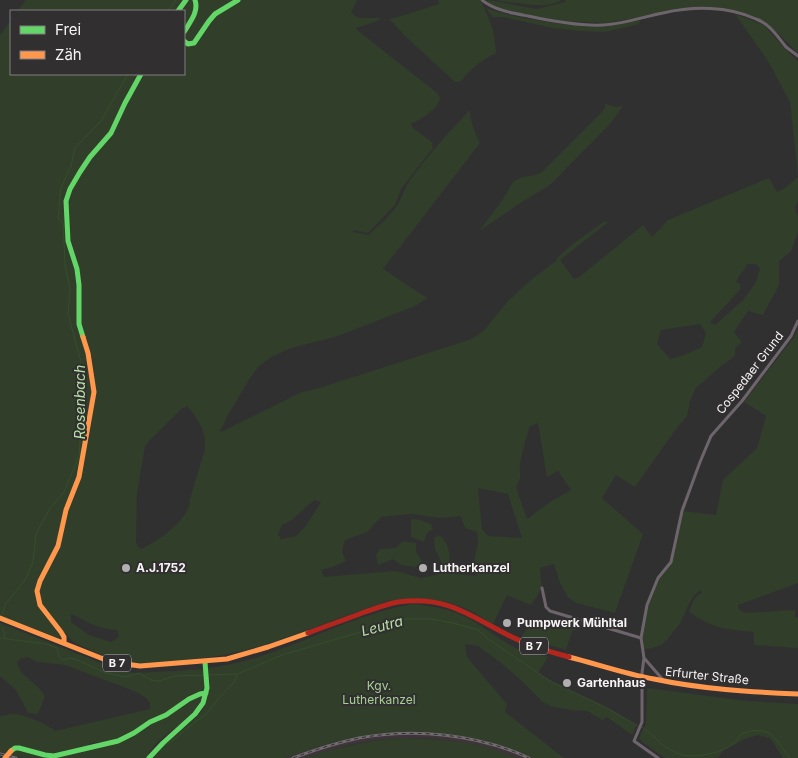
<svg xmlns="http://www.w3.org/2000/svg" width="798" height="758" font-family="Inter,sans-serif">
  <rect width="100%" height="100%" fill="#313031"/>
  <!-- built -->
  <path fill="#3e353b" d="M412,731L453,735L481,740L522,753L532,758H518L479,746L452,741L427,738H399L376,740L348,745L306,758H286L320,746L347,739L375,734Z"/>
  <!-- green -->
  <path fill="#303e2a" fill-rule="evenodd" d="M26,0H357L351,13L359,18H380V20L356,28L357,30L436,92L440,97C439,110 422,118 411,124L413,128L433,143L432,145L433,148L401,189L395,205L368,233L353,230V232L369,235C377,227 393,213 398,204C403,195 404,189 410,180C428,155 449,132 470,110C470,121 475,133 480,143L383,269L427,298L426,299L415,306L335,337L291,348L271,357L259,366L250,378L228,415L220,431L221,432L302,392L316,389L469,340L478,335L485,329L507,302L532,279L556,261L557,258L574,243L605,221L607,223L560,260L574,279L578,278L643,225L652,237L668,220L769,178L777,192L785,188L798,177L790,102L768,61L735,14L764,25L788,52L798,61V201L795,208L798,217V232L791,251L779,261V285L763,315L748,311L734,332L742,342L735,348V356L720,367L696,388L690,401L687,416L676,429L635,487L616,475L602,498L643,534L615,613L576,603L568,597L560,583L554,564L540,568L542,588L531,605L507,595L493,624C483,618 472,611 462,607C437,598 413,597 387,601L274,642L246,650L224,655L204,658L167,662L138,664L111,659L73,642L51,617L41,609L62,638L61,639L0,616V35L11,20V74H184V11H17ZM747,264H756L760,268L755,284L743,300L715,325L710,322L741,289L739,283H736C739,273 744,272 747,264ZM700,324L706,333L702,347L682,356L670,359L657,344L661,330ZM187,406C194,413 205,430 205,440C205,441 205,448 205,449L189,502L190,504C182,525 161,538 142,549L138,547L136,542L137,493L145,446L151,439L181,409ZM538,423L547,477L558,471L571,490L550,502L527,519L516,487C523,474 519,477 520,464C522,451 526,438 530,426ZM478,488L508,494L522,538L488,536L482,529ZM314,500L321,502L306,526L296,536L281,539L278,534L282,525L292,520ZM411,514L441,518L461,516L465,528L477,532L478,543L474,562L477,576L444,573L421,578L396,571L324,577L321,570L332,567L346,561L342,551L345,540L367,532L381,517ZM71,614C88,622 97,629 117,630L119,637L111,642L89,635L71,622Z
    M438,0H480C490,18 495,32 496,53C480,61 472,68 461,81L455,82L405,36L390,20V19L408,14L439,4Z
    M488,0L537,9L565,2V0H798V53L777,32L764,21L757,18L738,12L697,8L604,23L563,21L535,17L501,9L487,3Z
    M496,0H562C547,8 532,5 517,3C510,2 503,2 496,0Z
    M486,8C523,20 563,26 602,26C614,26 628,22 640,20L639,24L605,32L581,31L552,28L504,17H492Z
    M605,104L616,107L623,106L610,124L550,185L522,202L500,217L479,231C488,219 497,208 505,196C509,190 510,184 516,180C524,175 535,177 542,172L602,112L605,108Z
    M798,329V583L738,605L739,609L745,613L795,610V617L798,618V648L754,645V632C728,630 711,628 689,612C692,604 694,596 702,593L701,590C690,596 688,608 682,619C680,624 677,628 673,632C665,644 659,648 644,649L641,638L652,589L658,578L671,562L682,511L716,515L723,480L757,448L766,416L744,402L794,337Z
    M411,519L420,520L431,524L433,529L427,533L424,542L411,537Z
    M440,536C449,543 450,554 450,565L444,567L435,549L434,537Z
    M403,541L416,543V552L422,561L416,567L401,565L393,559L378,565L376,555L380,549L396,548Z
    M413,604C433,606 454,610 472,620C490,631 506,645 525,652C533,654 541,655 548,657L538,673C569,694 606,704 636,726L632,735L607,717L603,720L587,711L571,710L550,706L543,702L522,681L501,663L478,646L465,644L467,657L507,704L505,712L564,758H532L522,753L481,740L453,735L412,731L375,734L347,739L320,746L285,758H153C161,748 171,739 181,730C189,723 199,716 204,707C210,695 210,682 208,668C279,660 342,616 413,604Z
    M565,617L582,622L581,628L572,631L566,650L521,637L532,622L536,625L543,626L545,623L561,629Z
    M0,623L121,671L133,673L173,671L203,669C205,676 207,686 202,692L122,738L106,743L101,742L91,743L84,748L49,755L23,747L6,754L0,753V716C4,716 9,714 13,714C24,714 47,724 55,731L150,709V703L145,697L134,691L65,665L37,662L28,657L20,659L17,663L21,672L39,688L45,696L38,714L28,713L16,690L0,676Z
    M647,688L747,701L798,704V758H783L770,738L758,735L748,738L723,750L719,757L714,758H665L642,742L639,738L646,723Z
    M202,695L203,697C201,702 199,707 196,711C180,728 156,736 147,758H24L10,755L16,749L49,757L114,743L183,704Z
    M399,738C425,738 451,740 477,745C491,748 505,754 518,758H306C336,747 367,741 399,738Z"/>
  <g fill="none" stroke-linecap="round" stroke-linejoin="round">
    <!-- stream -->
    <path stroke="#364e2c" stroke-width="1" d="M168,11L176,0
      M2,615L5,605L25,580L33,562L36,534L50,508L64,492L79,456L81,426L78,389L80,382L81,362L68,314L70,289L65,264L63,223L58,219L61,188L71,166L75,148L101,121L128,74
      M3,628L5,639
      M0,638L46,644L57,648L59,657L62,660L71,658L80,661L106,673L126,677L139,673L151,680L159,681L175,676L237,674L282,655L405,619H432L453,623L478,630L488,639L550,681L607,708L638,726
      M642,727C657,738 664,750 683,755C696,758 724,753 734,743C737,741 738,737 741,735C749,729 763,729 770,734C778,740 784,751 790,758
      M162,747L175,739L187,728L205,715L219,698L234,682L237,675"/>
    <!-- street -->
    <path stroke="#6e656c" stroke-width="3" d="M482,0C494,10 512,13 528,16C551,21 580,26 603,25C623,24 643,17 663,13C693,6 728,6 756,19C770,24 777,36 786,47C790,50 794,53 798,56
      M542,588L546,607L550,611L641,638
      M644,658L664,681
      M658,758L634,741L642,722V673L644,658L641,638L647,605L658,578L671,562L682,511L700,462L711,436L742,401L791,336L798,321"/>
    <!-- fast -->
    <path stroke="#63d668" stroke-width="5" d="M178,11L186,0
      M184,32C190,22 199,12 195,0
      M184,41L188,44L194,43L209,21L215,14L238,0
      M83,337L79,324V285L77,269L68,241L66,201L70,189L80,172L90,157L111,133L125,103L141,74
      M11,751L15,748H19L45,755L54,756L118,741L134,733L150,722L166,715L189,699L200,694L206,693
      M149,758L163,743L195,714L203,703L207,688L205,662"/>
    <!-- slow -->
    <path stroke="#ff974d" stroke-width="5" d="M0,618L111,662L140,666L227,659L268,647L308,633
      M64,643V637L61,632L40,605L37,591L40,581L58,546L66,510L79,477L94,392L88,353L83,337
      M569,657C597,664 625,674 654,679C701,689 750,692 798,694"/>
    <!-- jam -->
    <path stroke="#b3261e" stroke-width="5" d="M308,633C326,626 344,620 362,613C374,609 386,604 398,602C448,595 471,617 512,637C530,646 550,652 569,657"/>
    <!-- rail casing -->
    <g stroke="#716a6e" stroke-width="3">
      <path id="rail" d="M0,754L16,758
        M293,758C314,750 336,743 359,738C415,728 477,734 529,758"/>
    </g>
    <!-- rail -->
    <use href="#rail" stroke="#322f31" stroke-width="1" stroke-dasharray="4" stroke-linecap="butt"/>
    <!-- slow-bridge -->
    <path stroke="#ff974d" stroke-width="5" d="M5,758L11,751"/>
  </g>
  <!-- markers -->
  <g fill="#b1afb0" stroke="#322f31" stroke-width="2">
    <circle cx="126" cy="568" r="5"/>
    <circle cx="423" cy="568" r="5"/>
    <circle cx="507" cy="623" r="5"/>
    <circle cx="567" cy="683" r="5"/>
  </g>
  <g text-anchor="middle" stroke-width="4" stroke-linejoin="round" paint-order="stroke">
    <!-- shield labels -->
    <g fill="#322f31" stroke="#bbb9ba" stroke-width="1">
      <rect x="520" y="637.5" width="28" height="17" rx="4"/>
      <rect x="103" y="654.5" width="28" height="17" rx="4"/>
    </g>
    <g font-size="11" font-weight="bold" fill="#f6f4f5">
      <text x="534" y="650">B 7</text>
      <text x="117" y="667">B 7</text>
    </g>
    <!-- street labels -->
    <g font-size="12" fill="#f6f4f5" stroke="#322f31">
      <text transform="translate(750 373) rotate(-52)" y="4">Cospedaer Grund</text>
      <text transform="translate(707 676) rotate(6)" y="4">Erfurter Straße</text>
    </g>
    <!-- poi labels -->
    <g font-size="12" font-weight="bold" fill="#f6f4f5" stroke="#322f31" text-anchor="start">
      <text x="136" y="572">A.J.1752</text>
      <text x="433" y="572">Lutherkanzel</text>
      <text x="517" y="627">Pumpwerk Mühltal</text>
      <text x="577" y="687">Gartenhaus</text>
    </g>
    <!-- park labels -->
    <g font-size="12" fill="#a5d293" stroke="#322f31">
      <text x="379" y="690">Kgv.<tspan x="379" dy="14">Lutherkanzel</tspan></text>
    </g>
    <!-- water labels -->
    <g font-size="14" font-style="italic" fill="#b5e2a2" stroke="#322f31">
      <text transform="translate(80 402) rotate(-90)" y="5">Rosenbach</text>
      <text transform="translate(382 626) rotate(-15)" y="5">Leutra</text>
    </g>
  </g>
  <!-- legend -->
  <rect x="10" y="10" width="175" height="65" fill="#322f31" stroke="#807e7f"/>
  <rect x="20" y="26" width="25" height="8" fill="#63d668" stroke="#807e7f"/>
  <text x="55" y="35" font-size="15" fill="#f6f4f5">Frei</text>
  <rect x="20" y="51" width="25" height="8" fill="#ff974d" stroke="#807e7f"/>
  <text x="55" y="60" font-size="15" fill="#f6f4f5">Zäh</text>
</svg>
